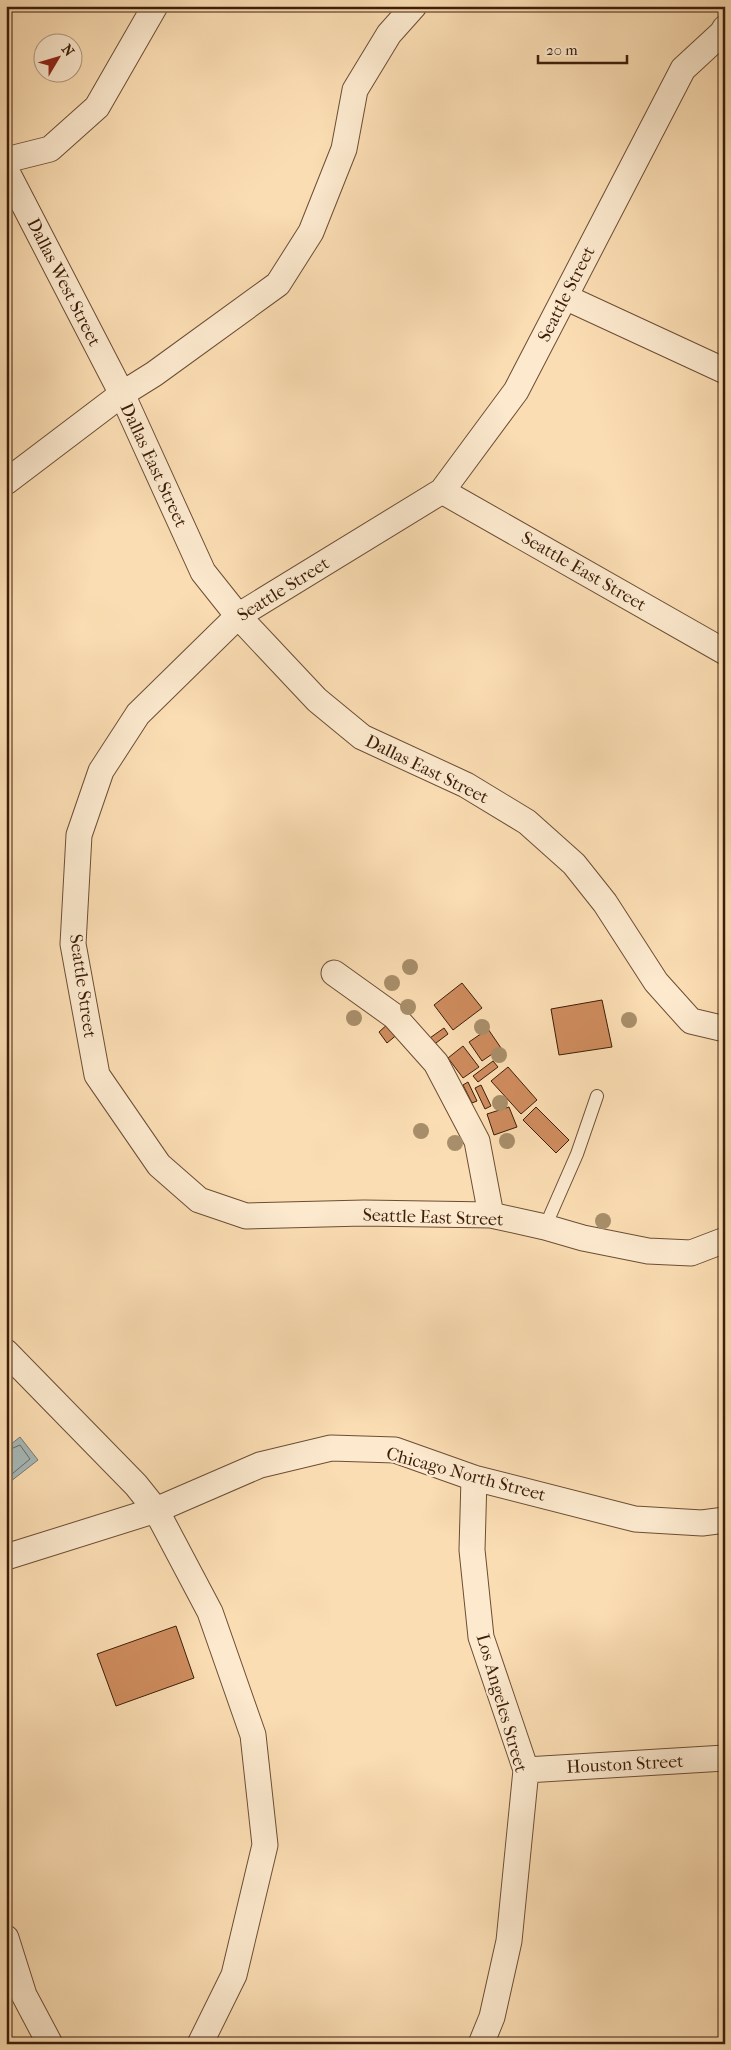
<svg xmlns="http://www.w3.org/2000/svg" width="731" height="2050" font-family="'IM FELL French Canon',serif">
  <rect width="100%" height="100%" fill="#fbddb3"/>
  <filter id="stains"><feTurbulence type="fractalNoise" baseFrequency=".004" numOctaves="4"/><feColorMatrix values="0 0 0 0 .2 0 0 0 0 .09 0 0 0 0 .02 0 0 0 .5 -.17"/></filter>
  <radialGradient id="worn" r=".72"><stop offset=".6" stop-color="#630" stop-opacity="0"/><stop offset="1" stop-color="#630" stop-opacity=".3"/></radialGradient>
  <!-- water -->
  <path fill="#a5b8b8" stroke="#7b7a72" d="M20,1437L38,1460L6,1485V1448Z"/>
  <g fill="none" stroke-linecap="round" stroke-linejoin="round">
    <!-- shore -->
    <path stroke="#706b60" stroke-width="1" d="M6,1451L20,1445L30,1459L6,1479"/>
  </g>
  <!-- building -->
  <path fill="#cf8c5e" stroke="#3c1e09" d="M462,983L482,1008L453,1030L434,1005Z
    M602,1000L612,1047L559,1055L551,1009Z
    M390,1022L399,1033L387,1043L379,1032Z
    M444,1028L448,1034L432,1046L427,1040Z
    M488,1029L501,1048L482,1061L469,1042Z
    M463,1046L479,1067L463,1078L448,1058Z
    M493,1061L498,1067L478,1082L473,1076Z
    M508,1067L537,1100L521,1114L491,1081Z
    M468,1082L477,1101L472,1103L463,1085Z
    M481,1085L491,1106L485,1109L475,1088Z
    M509,1107L517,1127L494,1135L487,1114Z
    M536,1107L569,1140L556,1153L523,1120Z
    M176,1626L194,1678L116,1706L97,1654Z"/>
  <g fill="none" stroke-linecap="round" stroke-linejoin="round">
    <!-- service casing -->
    <g stroke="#6c4e34" stroke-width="14">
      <path id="service" d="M545,1227L577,1154L597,1096"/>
    </g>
    <!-- minor casing -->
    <g stroke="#6c4e34" stroke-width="27">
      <path id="minor" d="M725,28L722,33L683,69L516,391L442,491L238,616L138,714L101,771L79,835L73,944L97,1075L159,1165L199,1200L246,1216L364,1213L491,1215L545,1227L583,1238L648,1251L691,1253L725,1240
        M6,160L50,149L97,107L155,6
        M6,170L122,394L203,572L238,616L317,700L362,737L466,785L527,822L574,864L605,903L656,982L691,1021L725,1029
        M565,297L725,371
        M6,482L122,394L154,374L278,284L311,232L344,149L355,90L389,34L414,6
        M442,491L725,652
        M334,973L394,1016L436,1063L477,1141L491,1215
        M6,1352L136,1485L156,1510L210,1612L253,1735L265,1845L234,1975L200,2044
        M474,1478L472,1550L481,1637L526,1770L509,1941L492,2017L481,2044
        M6,1557L156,1510L260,1465L331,1448L395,1450L474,1478L635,1519L702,1523L725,1520
        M526,1770L725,1758
        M6,1938L24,1995L50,2044"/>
    </g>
    <!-- service -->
    <use href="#service" stroke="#fce9ce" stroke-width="12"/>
    <!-- minor -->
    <use href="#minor" stroke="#fce9ce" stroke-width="25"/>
  </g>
  <!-- trees -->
  <g fill="#a88e6a">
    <circle cx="410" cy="967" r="8"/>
    <circle cx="392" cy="983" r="8"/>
    <circle cx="408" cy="1007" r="8"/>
    <circle cx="354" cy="1018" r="8"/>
    <circle cx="629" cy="1020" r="8"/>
    <circle cx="482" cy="1027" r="8"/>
    <circle cx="499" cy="1055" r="8"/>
    <circle cx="500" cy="1103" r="8"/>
    <circle cx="421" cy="1131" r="8"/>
    <circle cx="507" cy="1141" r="8"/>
    <circle cx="455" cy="1143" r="8"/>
    <circle cx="603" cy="1221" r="8"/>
  </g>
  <g text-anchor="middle" stroke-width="4.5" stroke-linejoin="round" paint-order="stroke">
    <!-- street labels -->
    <g font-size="18" fill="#3c1e09" stroke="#fce9ce">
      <text transform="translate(64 282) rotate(63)" y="6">Dallas West Street</text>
      <text transform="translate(566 294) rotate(-63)" y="6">Seattle Street</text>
      <text transform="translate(154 465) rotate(65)" y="6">Dallas East Street</text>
      <text transform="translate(584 571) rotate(30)" y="6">Seattle East Street</text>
      <text transform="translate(283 589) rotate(-32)" y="6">Seattle Street</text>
      <text transform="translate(427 769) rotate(26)" y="6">Dallas East Street</text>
      <text transform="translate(83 986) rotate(82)" y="6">Seattle Street</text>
      <text transform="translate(433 1217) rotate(2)" y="6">Seattle East Street</text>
      <text transform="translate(466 1474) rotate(15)" y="6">Chicago North Street</text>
      <text transform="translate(502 1703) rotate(74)" y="6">Los Angeles Street</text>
      <text transform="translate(625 1764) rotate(-3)" y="6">Houston Street</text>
    </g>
  </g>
  <!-- margin -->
  <rect width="731" height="2050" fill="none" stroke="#fbddb3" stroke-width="25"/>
  <rect x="8" y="8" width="716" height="2035" fill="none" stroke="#3c1e09" stroke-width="2.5"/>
  <rect x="12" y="12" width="706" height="2025" fill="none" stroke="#3c1e09"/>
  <!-- north arrow -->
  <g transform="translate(58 58) rotate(52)"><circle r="24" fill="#fce9ce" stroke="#af987f"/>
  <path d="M0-4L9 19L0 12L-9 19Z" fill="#8f2418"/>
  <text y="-8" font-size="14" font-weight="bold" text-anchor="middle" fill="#3c1e09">N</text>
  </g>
  <!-- scale -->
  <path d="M538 55v8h89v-8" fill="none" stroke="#3c1e09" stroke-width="2.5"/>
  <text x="546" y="55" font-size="15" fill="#3c1e09" stroke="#fce9ce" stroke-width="4" paint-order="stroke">20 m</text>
  <rect width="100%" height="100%" filter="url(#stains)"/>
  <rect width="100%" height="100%" fill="url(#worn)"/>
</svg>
